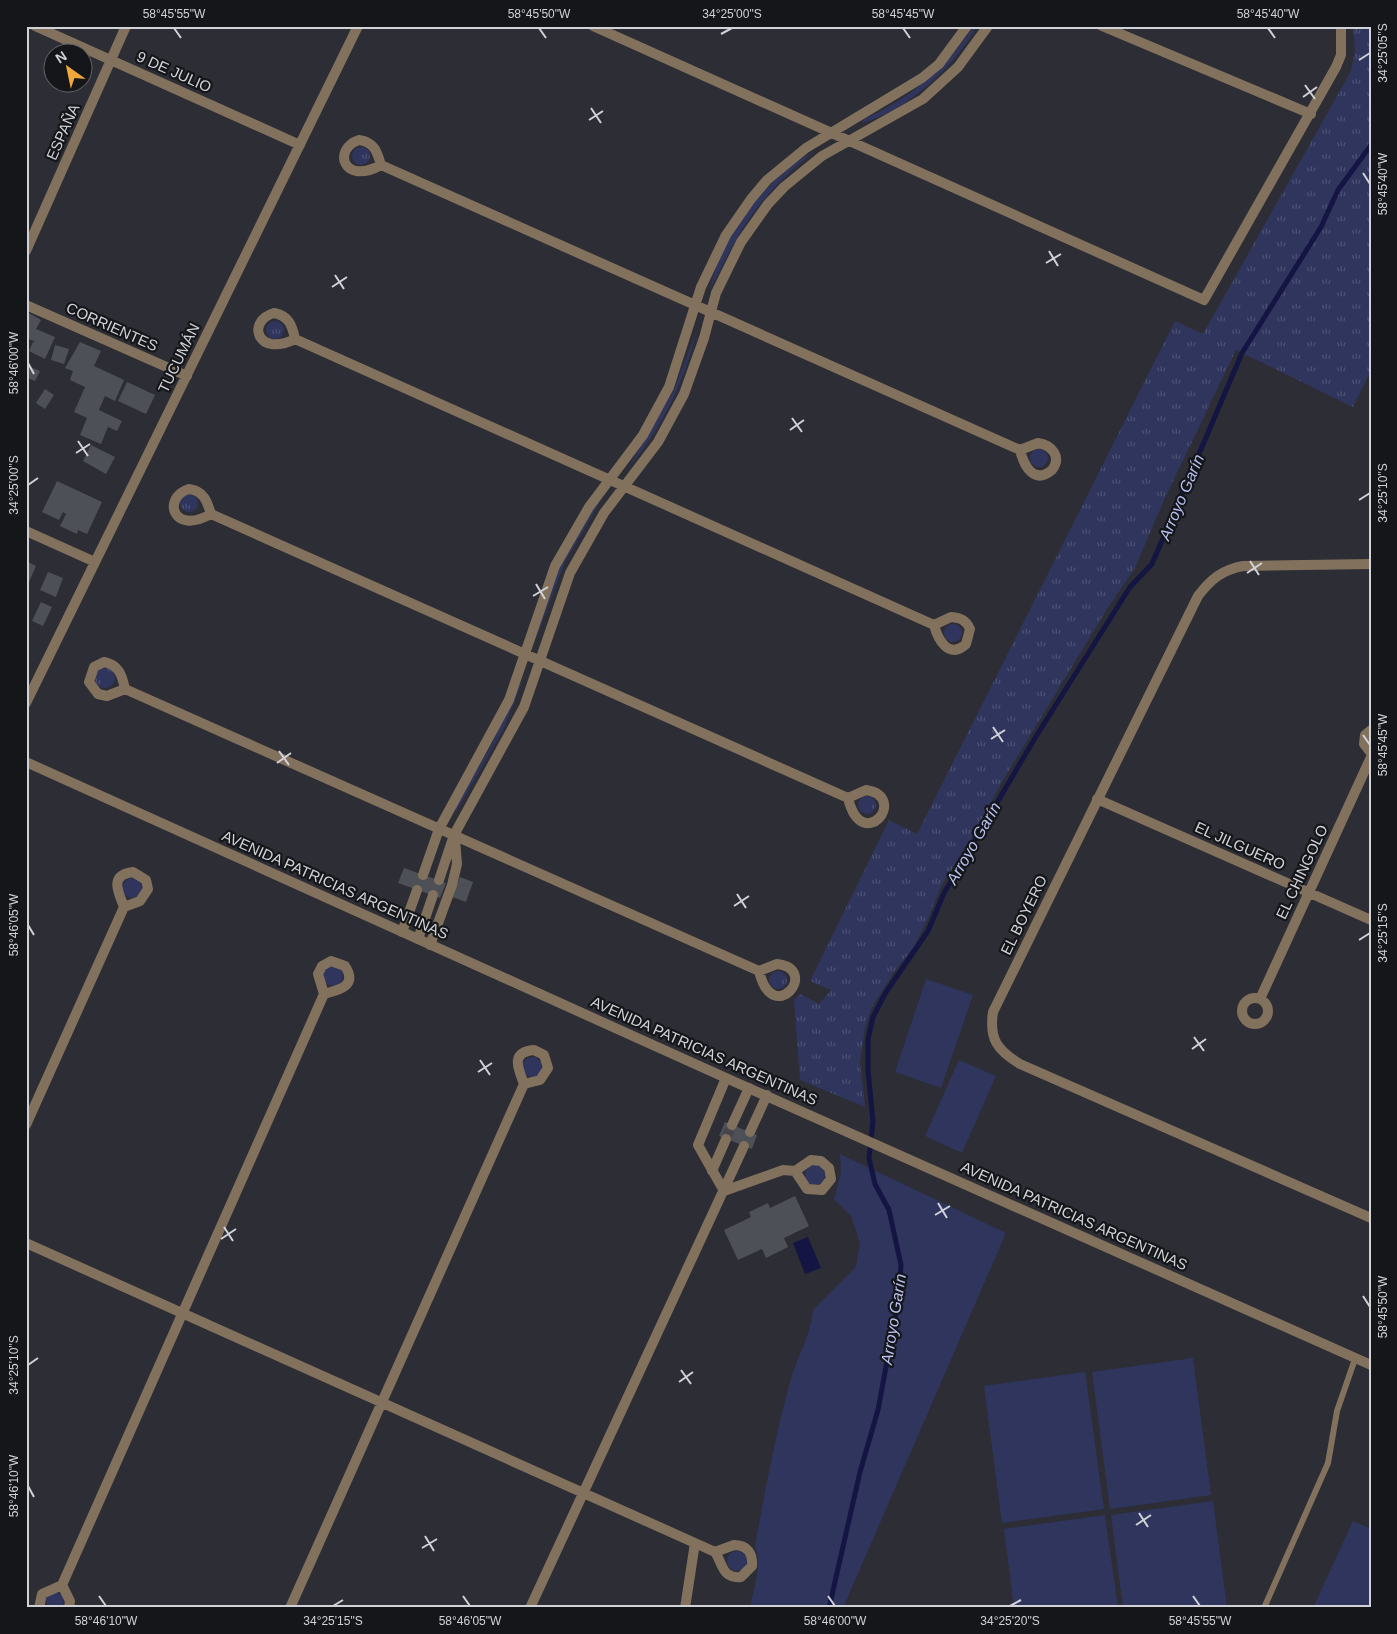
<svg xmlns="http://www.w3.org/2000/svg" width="1397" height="1634" font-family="Arial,sans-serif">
  <defs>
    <pattern id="park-tufts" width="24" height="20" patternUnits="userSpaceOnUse" patternTransform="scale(1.25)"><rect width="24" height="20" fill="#30355d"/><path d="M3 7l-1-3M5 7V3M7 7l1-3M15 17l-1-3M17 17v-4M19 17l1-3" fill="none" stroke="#4d5174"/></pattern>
  </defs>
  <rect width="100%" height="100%" fill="#2c2d35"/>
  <!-- green -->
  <path fill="#30355d" d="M974,26H977C956,65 905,113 861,123L866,118C912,98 946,67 974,26Z
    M815,151C760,194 740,228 710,290C719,239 769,174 815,151Z
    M697,330C685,380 662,429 628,468L673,392Z
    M603,497L565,562L535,641C541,595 573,531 603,497Z
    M526,672L504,728L455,814L457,803L490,748Z
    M122 888a10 10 0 1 1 20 0a10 10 0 1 1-20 0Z
    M323 976a10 10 0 1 1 20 0a10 10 0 1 1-20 0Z
    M926,979L973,995L941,1088L895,1072Z
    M522 1067a10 10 0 1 1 20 0a10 10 0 1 1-20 0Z
    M959,1060L996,1076L962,1153L925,1136Z
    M840,1154L1006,1233L843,1608H750C754,1586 762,1567 755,1546C765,1491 775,1436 790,1382C797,1357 811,1335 813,1310L856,1267L860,1243L851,1216L834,1199L841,1173Z
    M805 1175a10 10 0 1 1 20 0a10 10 0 1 1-20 0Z
    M1193,1358L1211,1495L1110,1509L1092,1372Z
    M1085,1372L1104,1509L1002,1523L984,1386Z
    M1213,1501L1227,1608H1123L1111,1515Z
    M1105,1515L1118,1608H1014L1004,1529Z
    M1353,1521L1371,1529V1608H1313Z
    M727 1561a10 10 0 1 1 20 0a10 10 0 1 1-20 0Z
    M57,1592L63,1596L64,1608H47L46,1598L50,1593Z"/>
  <!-- park -->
  <path fill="url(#park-tufts)" d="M1353,26H1371V370L1353,407L1236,350L1164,500L1135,568L1107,609L1003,780L970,841L941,886L928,919L913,948L894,972L872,1007L865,1028L860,1062L865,1107L800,1080L794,1000L800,994L819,1004L831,990L810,981L889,820L917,834L1175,321L1203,334L1351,71L1355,50Z
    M352 156a9 9 0 1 1 18 0a9 9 0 1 1-18 0Z
    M266 330a9 9 0 1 1 18 0a9 9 0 1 1-18 0Z
    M1030 458a9 9 0 1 1 18 0a9 9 0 1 1-18 0Z
    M180 503a9 9 0 1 1 18 0a9 9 0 1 1-18 0Z
    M944 633a9 9 0 1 1 18 0a9 9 0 1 1-18 0Z
    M95 678a10 10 0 1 1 20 0a10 10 0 1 1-20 0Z
    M858 805a9 9 0 1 1 18 0a9 9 0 1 1-18 0Z
    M769 980a9 9 0 1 1 18 0a9 9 0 1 1-18 0Z"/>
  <!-- water -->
  <path fill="#141542" d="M808,1237L821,1268L805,1274L793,1243Z"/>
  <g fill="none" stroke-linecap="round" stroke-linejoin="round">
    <!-- stream -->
    <path stroke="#141542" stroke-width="5" d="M829,1608L860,1472L878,1410L899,1297L901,1265L889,1210L875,1184L869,1158L873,1122L868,1070V1039L873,1017L886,992L928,931L944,893L1035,738L1130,587L1152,564L1242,353L1321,227L1338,190L1371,145"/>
  </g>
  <!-- building -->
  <path fill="#4e5058" d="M29,313L41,320L36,329L55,337L45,359L29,351L33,342H36L26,338V318Z
    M80,342L101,351L94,366L124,380L115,401L105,396L99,410L122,421L117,431L108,427L101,444L80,435L87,418L74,412L85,387L70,380L73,371L65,368Z
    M55,345L69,349L64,364L51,360Z
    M26,365L40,371L35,381L26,377Z
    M127,382L155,395L146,414L118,401Z
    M45,389L54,395L45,409L36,403Z
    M91,445L115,457L106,474L83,461Z
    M57,481L102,502L87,534L78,530L77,534L60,526L66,514L63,512L59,520L42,512Z
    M26,561L36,566L26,589Z
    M48,572L63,578L56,597L40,590Z
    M41,602L52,607L43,626L32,621Z
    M404,868L446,883L440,898L398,883Z
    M460,877L473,882L466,902L452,897Z
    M725,1122L757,1135L752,1149L719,1136Z
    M795,1196L809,1226L784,1238L788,1247L766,1258L762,1249L738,1260L724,1230L751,1217L749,1212L768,1203L770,1208Z"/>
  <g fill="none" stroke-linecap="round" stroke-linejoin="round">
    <!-- minor-tunnel -->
    <path stroke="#45464d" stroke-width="10" stroke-dasharray="10 5" stroke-linecap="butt" d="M726,1139L732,1125"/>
    <!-- service -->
    <path stroke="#82715c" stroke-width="6" d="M1264,1608L1328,1463L1337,1411L1355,1359"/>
    <!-- minor -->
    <path stroke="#82715c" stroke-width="10" d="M35,26L300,145
      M593,26L1204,300L1336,67L1341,55V26
      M1102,26L1311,114
      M359,140C374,142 377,151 381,165C343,186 332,149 359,140Z
      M381,165L1020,450
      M26,251L126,26
      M26,305L187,376
      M274,313C289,316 292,325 295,339C257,358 246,321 274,313Z
      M295,339L934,625
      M1038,443C1052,445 1062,457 1052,470C1034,485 1024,466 1020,450Z
      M189,489C204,491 207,501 211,514C172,536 162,497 189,489Z
      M211,514L848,798
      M26,531L95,562
      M1371,564L1243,566C1222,570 1211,579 1198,596L993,1012C989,1039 997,1050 1020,1064L1371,1218
      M951,617C961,618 966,620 970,629L966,644C949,660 938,640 934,625Z
      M104,662C119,665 122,675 125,689L107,696L98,694L89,682L94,667Z
      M125,689L759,971
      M26,703L358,26
      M1371,730L1365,735L1364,744L1371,753
      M866,790C910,797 862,856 848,798Z
      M1097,799L1371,920
      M133,872L146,880L148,889L140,901L124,907C119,893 108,875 133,872Z
      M423,875L439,829L509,700L555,566L589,507L643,435L669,387L701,287L726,235L751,199L767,180L806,148L922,78L939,64L967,26
      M439,880L454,835L524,707L570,573L604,513L658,442L684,394L704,338L716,293L741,242L768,204L784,187L822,156L923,99L958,67L988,26
      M402,932L417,890
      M418,939L433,895
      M430,945L452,885L457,864L455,839
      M331,961L345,966C358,986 339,990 324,994L318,974L322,966Z
      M777,964C821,969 773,1029 759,971Z
      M1242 1011a13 13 0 1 1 26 0a13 13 0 1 1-26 0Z
      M1260,999L1371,757
      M534,1050L544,1055L548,1068L540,1080L524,1084C519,1070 509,1052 534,1050Z
      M726,1078L698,1145L724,1191L783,1170L795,1171
      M26,1125L124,907
      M732,1125L749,1088
      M750,1132L767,1095
      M811,1160L821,1161L829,1168L831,1179L822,1190L807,1189L795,1171Z
      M712,1171L726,1139
      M26,1243L715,1552
      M734,1545C747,1545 753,1553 752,1566L741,1577C722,1579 723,1564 715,1552Z
      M62,1585L324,994
      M39,1608L42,1594L62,1585L70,1601L69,1608
      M290,1608L524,1084
      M530,1608L744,1146
      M685,1608L695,1543"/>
    <!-- tertiary -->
    <path stroke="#82715c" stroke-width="10" d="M26,762L726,1078L1371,1365"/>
  </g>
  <!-- ticks -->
  <path fill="none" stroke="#d1d2d7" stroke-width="2" d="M174,28L181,38M539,28L546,38M903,28L910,38M1268,28L1275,38M721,34L732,28M1359,60L1370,53M1305,85L1315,99M1303,97L1317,87M591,108L601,123M589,120L603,111M1363,173L1370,184M1049,251L1058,266M1046,263L1061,254M335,275L344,289M332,287L347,277M28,363L34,374M792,418L802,432M790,430L804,420M78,441L88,456M76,453L90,444M28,485L38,478M1359,500L1370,493M1250,561L1259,575M1247,573L1262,563M536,584L545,599M533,596L548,587M993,727L1003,742M1363,735L1370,745M991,739L1005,730M279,751L289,765M277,763L291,753M737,894L746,908M734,906L749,896M28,925L34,935M1359,940L1370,933M1194,1037L1204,1051M1192,1049L1206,1039M480,1060L490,1075M478,1072L492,1063M938,1203L947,1218M935,1215L950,1206M224,1227L233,1241M221,1239L236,1229M1363,1296L1370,1307M28,1365L38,1358M681,1370L691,1384M679,1382L693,1372M28,1486L34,1497M1139,1513L1148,1527M1136,1525L1151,1515M425,1536L434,1551M422,1548L437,1539M99,1596L106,1606M463,1596L470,1606M828,1596L835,1606M1193,1596L1200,1606M333,1606L343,1600M1010,1606L1021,1600"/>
  <g text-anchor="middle" stroke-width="4.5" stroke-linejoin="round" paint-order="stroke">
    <!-- street labels -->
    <g font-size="15" fill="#d1d2d7" stroke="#151619">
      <text transform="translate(174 72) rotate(24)" y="5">9 DE JULIO</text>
      <text transform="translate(63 132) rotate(-66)" y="5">ESPAÑA</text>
      <text transform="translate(112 327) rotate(24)" y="5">CORRIENTES</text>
      <text transform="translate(179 358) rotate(-64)" y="5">TUCUMÁN</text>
      <text transform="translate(1240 846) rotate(24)" y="5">EL JILGUERO</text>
      <text transform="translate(1302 872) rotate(-65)" y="5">EL CHINGOLO</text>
      <text transform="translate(335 885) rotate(24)" y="5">AVENIDA PATRICIAS ARGENTINAS</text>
      <text transform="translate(1024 915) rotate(-64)" y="5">EL BOYERO</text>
      <text transform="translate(704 1051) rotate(24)" y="5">AVENIDA PATRICIAS ARGENTINAS</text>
      <text transform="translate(1074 1216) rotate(24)" y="5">AVENIDA PATRICIAS ARGENTINAS</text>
    </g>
    <!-- water labels -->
    <g font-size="16" font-style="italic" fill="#b8c1f1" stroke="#151619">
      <text transform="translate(1181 497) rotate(-67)" y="6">Arroyo Garín</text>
      <text transform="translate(973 843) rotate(-60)" y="6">Arroyo Garín</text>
      <text transform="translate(893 1319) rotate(-81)" y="6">Arroyo Garín</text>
    </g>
  </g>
  <!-- border -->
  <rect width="1397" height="1634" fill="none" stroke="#151619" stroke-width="55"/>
  <!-- north arrow -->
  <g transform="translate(68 68) rotate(327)"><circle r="24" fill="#151619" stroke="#606165"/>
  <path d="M0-4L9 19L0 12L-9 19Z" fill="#eea83c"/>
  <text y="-8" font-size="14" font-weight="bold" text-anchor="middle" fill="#d1d2d7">N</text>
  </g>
  <rect x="28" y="28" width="1342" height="1578" fill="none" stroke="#d1d2d7" stroke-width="2"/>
  <g font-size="12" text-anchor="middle" fill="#d1d2d7">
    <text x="174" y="18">58°45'55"W</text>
    <text x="539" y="18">58°45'50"W</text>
    <text x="732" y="18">34°25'00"S</text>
    <text x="903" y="18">58°45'45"W</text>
    <text x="1268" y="18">58°45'40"W</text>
    <text transform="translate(1383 53) rotate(-90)" y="4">34°25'05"S</text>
    <text transform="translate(1383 184) rotate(-90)" y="4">58°45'40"W</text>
    <text transform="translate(14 363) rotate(-90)" y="4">58°46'00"W</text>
    <text transform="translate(14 485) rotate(-90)" y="4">34°25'00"S</text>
    <text transform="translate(1383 493) rotate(-90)" y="4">34°25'10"S</text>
    <text transform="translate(1383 745) rotate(-90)" y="4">58°45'45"W</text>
    <text transform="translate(14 925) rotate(-90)" y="4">58°46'05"W</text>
    <text transform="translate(1383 933) rotate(-90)" y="4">34°25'15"S</text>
    <text transform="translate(1383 1307) rotate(-90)" y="4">58°45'50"W</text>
    <text transform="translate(14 1365) rotate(-90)" y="4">34°25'10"S</text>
    <text transform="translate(14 1486) rotate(-90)" y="4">58°46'10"W</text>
    <text x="106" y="1625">58°46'10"W</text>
    <text x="333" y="1625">34°25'15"S</text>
    <text x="470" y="1625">58°46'05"W</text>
    <text x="835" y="1625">58°46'00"W</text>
    <text x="1010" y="1625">34°25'20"S</text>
    <text x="1200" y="1625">58°45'55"W</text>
  </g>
</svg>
